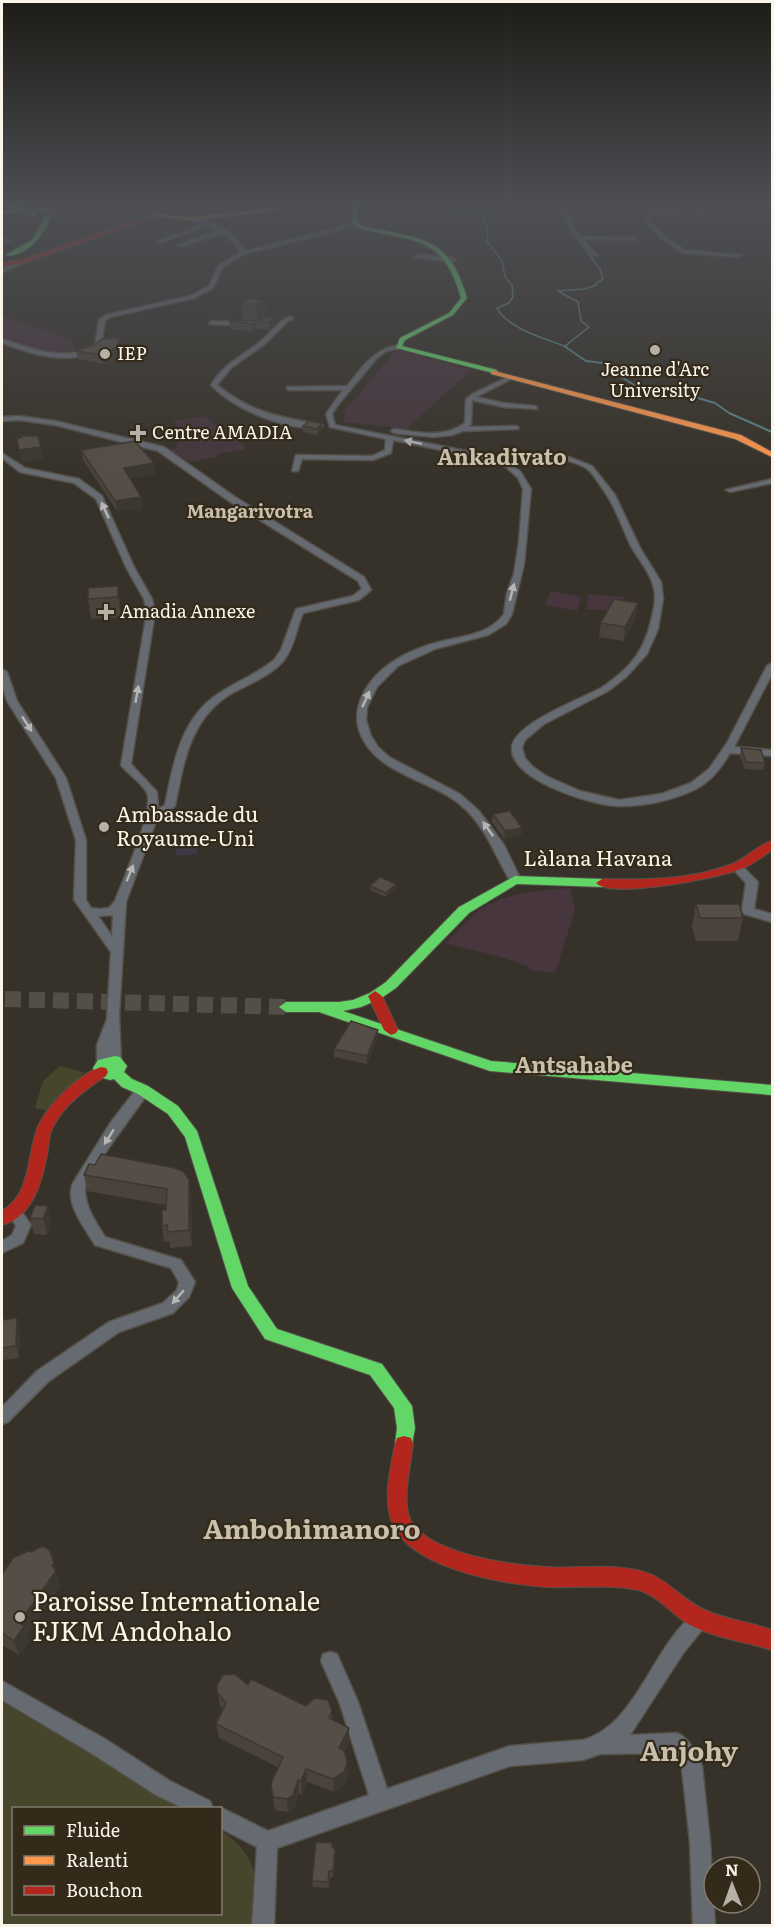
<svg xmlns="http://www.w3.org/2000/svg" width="774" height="1927" font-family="Literata,serif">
  <rect width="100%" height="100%" fill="#373229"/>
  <!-- education -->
  <path fill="#47363d" d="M2,316L58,334L74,342L76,348L72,354H52L2,339Z
    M397,350L472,370L406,429L344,422L345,410Z
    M205,416L244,445V450L217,454V457L190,462L170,450L176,448L178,438L186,436L173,421Z
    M551,591L581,597L577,611L545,605Z
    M588,594L625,597L623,612L586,609Z
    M570,888L575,910L555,973L529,970V967L501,957L445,943L480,909L503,898L534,891Z"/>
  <!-- medical -->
  <path fill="#3f3846" d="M195,833L198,854L176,856L175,834Z"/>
  <!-- green -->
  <path fill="#45462c" d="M60,1066L84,1072L47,1111L35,1108L43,1081Z
    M2,1702L182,1808H14V1914H220L221,1831C259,1854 259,1885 258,1925L2,1926Z"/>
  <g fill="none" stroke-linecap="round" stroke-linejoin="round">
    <!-- stream-far1 -->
    <path stroke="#5b8489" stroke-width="1.5" d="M558,204L566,219
      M448,207L482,214C487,223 489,231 487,241L502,261L505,277L512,285L513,297L509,303L497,308C508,329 546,339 567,347
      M565,346L589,327L581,321L578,302L558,291L584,289L597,285L596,283L603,279L600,269L575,236"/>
    <!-- stream -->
    <path stroke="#5b8489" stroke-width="2" d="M564,346L586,361L612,364L621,377L641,389L674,391L715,403L729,413L772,432"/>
    <!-- secondary-tunnel -->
    <path stroke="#544f46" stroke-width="16" stroke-dasharray="16 8" stroke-linecap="butt" d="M5,999L286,1007"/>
    <!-- street casing -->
    <g stroke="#555049" stroke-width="3">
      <path id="street" d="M51,204L47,206L51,209L49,210L41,205Z
        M560,204H565L579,236L637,238L634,240L582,239L598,255L593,256L572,234Z
        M664,204H672L708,215L706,216L685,211L671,215H649L647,217L663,235L685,250L742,255L739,257L682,253L659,237L642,217L648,212L671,213L680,209Z
        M191,218L211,223L230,232L246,251L356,223L359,225L241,255L222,268L213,288L194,298L110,317L105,321L101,347C72,368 32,354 2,343V339C34,349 63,362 95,346L99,320L106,315L190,296L209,286L218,266L241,252L226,234L223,233L180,247L177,245L218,231L207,226L160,243L155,242L203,225L191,220Z
        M2,238L9,240L10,241H2Z
        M417,254L453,258L456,260L453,262L415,257Z
        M20,261L25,262L2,273V269Z
        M291,316L293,319L288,321L266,343L231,368L217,385C251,413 281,417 322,425V427C287,431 236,411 211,385C223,364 243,356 261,341C271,333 279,320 291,316Z
        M211,321L246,322L249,324L246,326L209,324Z
        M398,345L400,348L386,351L377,358L337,406L332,414L335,425L492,456L529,454L569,457L592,466L615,495L640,548L661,582L663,599L658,629L647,654L626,677L608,691L544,724L525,740L522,748L525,758L533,767L546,776L580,791L619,800L661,794L691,783L709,769L727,743L767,666L772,663V674L734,747L772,750V756L730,753C722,767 711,781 696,789C674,800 642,807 617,806C592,805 509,780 512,747C515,723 581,699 601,688C611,682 621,673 629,665C641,652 647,638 651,621C654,609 657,597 653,585C649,570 638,559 631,546C621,525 614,503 600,485C596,479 592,472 586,468C562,454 527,457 501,460L520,471L531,489L524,564L512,614L506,624L488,635L435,649L398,666L377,687L367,707L366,720L371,736L378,747L389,757L460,794L479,811L504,845L521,880L519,882H511C495,856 487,828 462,806C431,779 373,774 359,730C354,713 359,698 370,683C386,661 413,649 439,642C462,636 489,635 504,614L507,593L514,574L519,542L523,489L518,478L506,467L489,460L393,440L391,453L373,460L302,459L298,471H292L296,455L372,456L385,450L386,439L330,427L326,414L343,390H289L287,389V387L347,386C364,366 371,351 398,345Z
        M508,377L513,378L476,397L503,403L535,406L537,407V409L503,407L472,400L471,424L469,427L516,426L519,428L518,429L463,431L452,435L433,437L394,433L391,431L394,429C418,432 443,439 465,423L466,399L474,393Z
        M19,416L55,421L164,447L235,497L364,577L371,590L359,600L303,613C296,628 295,646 284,660C272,675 251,683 234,692C190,717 184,761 175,806L157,819L126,902L119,1015L121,1061L120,1064L115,1066L109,1063L108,1067H98L97,1064V1045L107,1019L111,952L74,900L76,840L56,778L7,701L2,684V669L7,672L17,701L66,778L86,840V900L91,908L100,909L109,908L115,901C122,882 155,809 147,793C142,783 128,774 121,765L147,612L144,599L126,567L96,499L74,483L20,472L2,458V453L25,468L79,479L102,496L134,567L152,599L155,612L131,764L157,792L158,809L165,805C173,764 181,718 218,694C236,682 257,674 274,660L281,650L296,609L353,596L362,589L358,581L229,501L158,451L55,425L19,420L2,421V417ZM113,915V914L112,936L98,916Z
        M772,479V483L730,492L726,490Z
        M737,864L741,865L758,882L754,909L772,914V922L744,914L742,911L746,883L731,867Z
        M143,1085L148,1087L150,1090C139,1108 85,1175 85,1191C86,1209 96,1222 105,1237L181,1260L195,1282L189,1297L173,1313L119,1332L49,1381L8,1422L2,1424V1407L37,1371L109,1322L163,1303L177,1290L179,1282L171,1268L95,1245C85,1228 64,1203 73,1183L111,1122L138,1087Z
        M15,1207L20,1209L31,1225L23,1243L2,1253V1241L12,1235L16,1226L8,1213L10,1209Z
        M700,1610L706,1613L709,1619L706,1625L684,1652L630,1735L677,1733C689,1738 697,1754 702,1766L710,1842L715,1926H693L690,1842L682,1769L672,1753L600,1754L583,1760L510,1766L277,1848L274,1926H252L257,1847L220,1828V1808H216L220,1807L268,1831L369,1795L340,1704L321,1661L323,1654L330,1652L337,1654L358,1702L387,1789L510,1746L583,1740C630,1727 649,1663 679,1629C686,1621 691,1614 700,1610Z
        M2,1681L105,1739L170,1781L210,1801L213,1808H183L156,1795L91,1753L2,1700Z"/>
    </g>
    <!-- fast casing -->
    <g stroke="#555049" stroke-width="2">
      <path id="fast" d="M352,204L357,205L358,222L362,226C419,240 448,232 467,298L453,315L405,340L402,346L497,370V374L396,348L400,338L449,313L461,298C443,234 413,242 358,228L352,222Z
        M46,215L51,216C44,235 29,255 7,256V254L32,240Z
        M515,876L602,879L608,883L602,887L517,884L469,913L396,988L380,999L361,1007L343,1011L491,1061L772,1085V1095L490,1071L319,1012H286L279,1007L286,1002H339L353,1000L370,993L386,982L459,907Z
        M115,1056L120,1057L127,1066L124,1072L132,1079L148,1086L178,1106L197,1131L248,1286L277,1329L382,1364L412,1406L415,1428L411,1450L404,1452L397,1450L395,1444L397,1428L394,1408L370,1375L265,1339L232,1288L185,1137L168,1114L138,1094L122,1087L114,1079L110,1080L96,1076L93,1068L98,1060Z"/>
    </g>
    <!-- slow casing -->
    <g stroke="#555049" stroke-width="2">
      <path id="slow" d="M68,204H83L49,211L2,214V210Z
        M307,204H326L193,221L151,216L154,214L193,217Z
        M332,204H487L484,206Z
        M491,370L741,435L772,452V457L735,439L491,374Z"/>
    </g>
    <!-- jam casing -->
    <g stroke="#555049" stroke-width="2">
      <path id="jam" d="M147,204H158L123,214H40L123,210Z
        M154,214L156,217L24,263L2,267V263L21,260Z
        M772,841V850C762,857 752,865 741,869C719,878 612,899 596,883L602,879C645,880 691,880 732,864C746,859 757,845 772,841Z
        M375,991L382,996L398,1030L396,1033L391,1035L384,1030L368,996Z
        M101,1067L106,1068L108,1072L106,1076C86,1089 64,1105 53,1127C49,1134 49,1142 48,1150C43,1178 34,1217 2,1225V1211C30,1195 27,1159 36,1132C43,1109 78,1074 101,1067Z
        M404,1436L411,1438L413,1444C411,1463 401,1503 411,1521C430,1554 510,1565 546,1567C577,1569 610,1563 641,1571C668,1578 682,1601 707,1611C728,1620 751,1622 772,1630V1650C746,1642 715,1638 690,1625C672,1615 658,1595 638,1590C608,1584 577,1588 547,1587C502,1584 402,1568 390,1516C384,1493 391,1467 395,1444L397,1438Z"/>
    </g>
    <!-- street -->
    <use href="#street" fill="#666b71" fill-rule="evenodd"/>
    <!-- fast -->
    <use href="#fast" fill="#63d668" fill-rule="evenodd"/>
    <!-- slow -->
    <use href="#slow" fill="#ff974d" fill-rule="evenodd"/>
    <!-- jam -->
    <use href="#jam" fill="#b3261e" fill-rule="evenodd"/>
    <!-- fast-bridge casing -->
    <g stroke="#555049" stroke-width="8" stroke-linecap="butt">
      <path id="fast-bridge" d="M8,206L34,213"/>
    </g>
    <!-- fast-bridge -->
    <use href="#fast-bridge" stroke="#63d668" stroke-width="6"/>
  </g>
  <!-- wall -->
  <path fill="#49433c" d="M328,204L348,215V223H328Z
    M266,301L267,317L257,320H242V304Z
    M275,316V324L269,330L256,329L253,332L230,329L229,321L256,320Z
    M120,347L118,356L103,364L78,359L76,351Z
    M322,423V429L318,435L303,432V426Z
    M81,450L154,463L155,474L130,478L143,508L117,511L83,460Z
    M118,586L121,617L91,619L88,599Z
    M638,603L636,617L624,641L599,637L601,623Z
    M741,748L765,763L763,770L745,769L740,756Z
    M493,814L522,828V835L504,839L492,822Z
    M396,884V888L386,897L370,890V886Z
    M696,904L743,918L738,941H696L692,927Z
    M378,1038L367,1064L334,1057V1049Z
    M84,1175L189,1180L191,1196L192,1246L170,1248L169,1241L164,1242L162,1226L166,1210V1205L87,1191Z
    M35,1205L52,1223L47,1235L34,1234L30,1218Z
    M17,1318L20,1330L19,1358L2,1360V1320Z
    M2,1574L58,1578L60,1586L27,1634L30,1641L19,1655L2,1645Z
    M248,1685L306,1706L332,1711V1720L349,1728V1742L345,1752L347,1764L348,1778L344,1785L334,1792L307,1782L302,1795L299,1793L294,1809L288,1812L275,1810L271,1783L278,1767L219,1738L216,1724L223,1710L220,1706L217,1692Z
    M333,1848L335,1856L333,1877H330L329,1888L313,1887L312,1881Z"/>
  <!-- shaded-wall -->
  <path fill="#3c3731" d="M266,301L267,317L257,320L256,304Z
    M275,316V324L269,330V322Z
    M256,321V329L253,332L252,324Z
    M119,338L120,347L118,356L103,364L102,355Z
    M322,423V429L318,435L317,429Z
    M41,447L43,460L21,462L19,450Z
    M154,463L155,474L126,478L124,468Z
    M141,497L143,508L117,511L115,501Z
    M118,586L120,606L121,617L118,597Z
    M638,603L636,617L624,641L625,627Z
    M522,828V835L504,839L505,831Z
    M396,884V888L386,897V893Z
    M378,1030V1038L367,1064V1056Z
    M189,1180L191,1196L192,1246L189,1230Z
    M48,1206L52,1223L47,1235L43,1219Z
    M17,1318L20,1330L19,1358L16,1346Z
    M54,1563L60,1586L27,1634L30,1641L19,1655L14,1641L19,1623Z
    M349,1728V1742L340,1762L339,1748Z
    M347,1764L348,1778L344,1785L334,1792L333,1779Z
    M306,1769L307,1782L302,1795L301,1781Z
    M298,1780L299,1793L294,1809L288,1812L287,1799Z"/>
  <!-- building -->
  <path fill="#554e46" stroke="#3c3731" stroke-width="1.5" d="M328,204H347L348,215L328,216Z
    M249,299L266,301L256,304H242Z
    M275,316L269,322L256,321L252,324L229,321L256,320Z
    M119,338L117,347L102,355L76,351L95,344L102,339Z
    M309,421L322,423L317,429L303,426Z
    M21,436H38L41,447L19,450L17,438H22Z
    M135,441L154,463L124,468L141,497L115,501L81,450Z
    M118,586V597L88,599V588Z
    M614,599L638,603L625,627L601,623Z
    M741,748L761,750L765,763L746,762Z
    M510,811L522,828L505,831L493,814Z
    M380,877L396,884L386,893L370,886Z
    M696,904H739L743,918H700Z
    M351,1021L378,1030L367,1056L334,1049Z
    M101,1154L175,1168L184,1172L189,1180V1230L168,1232L167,1225L162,1226V1210H166L167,1189L84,1175L89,1164L95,1165Z
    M35,1205L48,1206L43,1219L30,1218Z
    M17,1318L16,1346L2,1348V1320Z
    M40,1547H45L50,1551L54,1563L52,1565L56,1571L19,1623L24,1626L14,1641L2,1633V1574L13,1558L28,1551L32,1552Z
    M235,1674L248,1685L251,1679L306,1706L315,1698L328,1700L332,1711L329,1718L349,1728L339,1748L344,1751L346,1757L347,1764L344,1772L333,1779L306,1769L301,1781L298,1780L293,1795L287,1799L273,1797L271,1783L283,1757L216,1724L226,1703L217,1692V1685L223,1675Z
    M316,1842L332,1843V1847L335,1850L333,1871H329L328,1882L312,1881Z"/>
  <!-- one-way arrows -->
  <defs><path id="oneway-solid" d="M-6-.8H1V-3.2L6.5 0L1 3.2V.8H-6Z" transform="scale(1.5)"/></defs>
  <g fill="#b7b6b3">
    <use href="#oneway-solid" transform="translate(413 442) rotate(-168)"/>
    <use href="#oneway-solid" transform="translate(105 510) rotate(-115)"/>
    <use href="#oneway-solid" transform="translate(512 592) rotate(-76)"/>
    <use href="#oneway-solid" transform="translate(137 694) rotate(-80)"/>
    <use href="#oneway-solid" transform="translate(366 699) rotate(-65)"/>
    <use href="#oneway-solid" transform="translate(27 724) rotate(57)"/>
    <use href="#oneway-solid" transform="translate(488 829) rotate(-126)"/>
    <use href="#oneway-solid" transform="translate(130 873) rotate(-68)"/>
    <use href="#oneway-solid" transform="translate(109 1137) rotate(122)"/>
    <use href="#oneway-solid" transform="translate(178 1297) rotate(131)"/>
  </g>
  <!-- sky -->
  <linearGradient id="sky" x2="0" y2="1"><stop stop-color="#1e1c17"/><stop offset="0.43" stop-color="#4d4f54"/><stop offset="1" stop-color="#4d4f54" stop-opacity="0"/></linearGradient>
  <rect width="774" height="474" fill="url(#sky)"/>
  <!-- markers -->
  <g fill="#b6b0a6" stroke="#332a1a" stroke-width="2">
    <circle cx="655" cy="350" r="6"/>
    <circle cx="105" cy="354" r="6"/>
    <path d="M135 424h6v6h6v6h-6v6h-6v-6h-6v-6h6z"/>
    <path d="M103 603h6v6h6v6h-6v6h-6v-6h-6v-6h6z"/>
    <circle cx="104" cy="827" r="6"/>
    <circle cx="20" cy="1617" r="6"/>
  </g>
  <g text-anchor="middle" stroke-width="4.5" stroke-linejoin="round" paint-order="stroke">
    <!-- far-poi labels -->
    <g font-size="18" fill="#faf4e9" stroke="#332a1a" text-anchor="start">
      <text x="117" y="360">IEP</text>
      <text x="655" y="376" text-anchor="middle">Jeanne d'Arc<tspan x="655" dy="21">University</tspan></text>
      <text x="152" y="439">Centre AMADIA</text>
      <text x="120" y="618">Amadia Annexe</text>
    </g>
    <!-- far-neighbourhood labels -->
    <g font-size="18" font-weight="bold" fill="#cabfab" stroke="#332a1a">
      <text x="250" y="518">Mangarivotra</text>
    </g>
    <!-- poi labels -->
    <g font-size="21" fill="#faf4e9" stroke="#332a1a" text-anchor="start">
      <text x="116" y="822">Ambassade du<tspan x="116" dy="24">Royaume-Uni</tspan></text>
    </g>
    <!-- street labels -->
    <g font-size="21" fill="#faf4e9" stroke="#332a1a">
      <text x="598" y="866">Làlana Havana</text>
    </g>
    <!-- far-district labels -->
    <g font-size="22" font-weight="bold" fill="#cabfab" stroke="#332a1a">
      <text x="502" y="465">Ankadivato</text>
    </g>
    <!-- neighbourhood labels -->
    <g font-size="22" font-weight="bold" fill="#cabfab" stroke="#332a1a">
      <text x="574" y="1073">Antsahabe</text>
    </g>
    <!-- near-poi labels -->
    <g font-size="26" fill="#faf4e9" stroke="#332a1a" text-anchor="start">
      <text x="32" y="1611">Paroisse Internationale<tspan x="32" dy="30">FJKM Andohalo</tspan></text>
    </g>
    <!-- near-neighbourhood labels -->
    <g font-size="27" font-weight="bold" fill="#cabfab" stroke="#332a1a">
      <text x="312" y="1539">Ambohimanoro</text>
      <text x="689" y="1761">Anjohy</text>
    </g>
  </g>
  <!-- border -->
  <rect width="774" height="1927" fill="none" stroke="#faf4e9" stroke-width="6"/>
  <!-- legend -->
  <rect x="12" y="1807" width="210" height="108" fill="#332a1a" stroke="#837b6d" stroke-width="1.5"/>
  <rect x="24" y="1826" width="30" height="9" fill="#63d668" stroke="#837b6d" stroke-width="1.5"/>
  <text x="66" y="1837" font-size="18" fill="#faf4e9">Fluide</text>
  <rect x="24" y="1856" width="30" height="9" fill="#ff974d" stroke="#837b6d" stroke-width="1.5"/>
  <text x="66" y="1867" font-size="18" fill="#faf4e9">Ralenti</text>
  <rect x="24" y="1886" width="30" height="9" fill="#b3261e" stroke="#837b6d" stroke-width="1.5"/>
  <text x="66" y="1897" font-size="18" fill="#faf4e9">Bouchon</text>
  <!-- north arrow -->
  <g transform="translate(732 1885) rotate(359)"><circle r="28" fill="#332a1a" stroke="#837b6d" stroke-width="1.5"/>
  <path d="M0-4.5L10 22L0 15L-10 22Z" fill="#b6b0a6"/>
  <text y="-9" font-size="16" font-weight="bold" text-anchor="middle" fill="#faf4e9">N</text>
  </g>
</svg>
